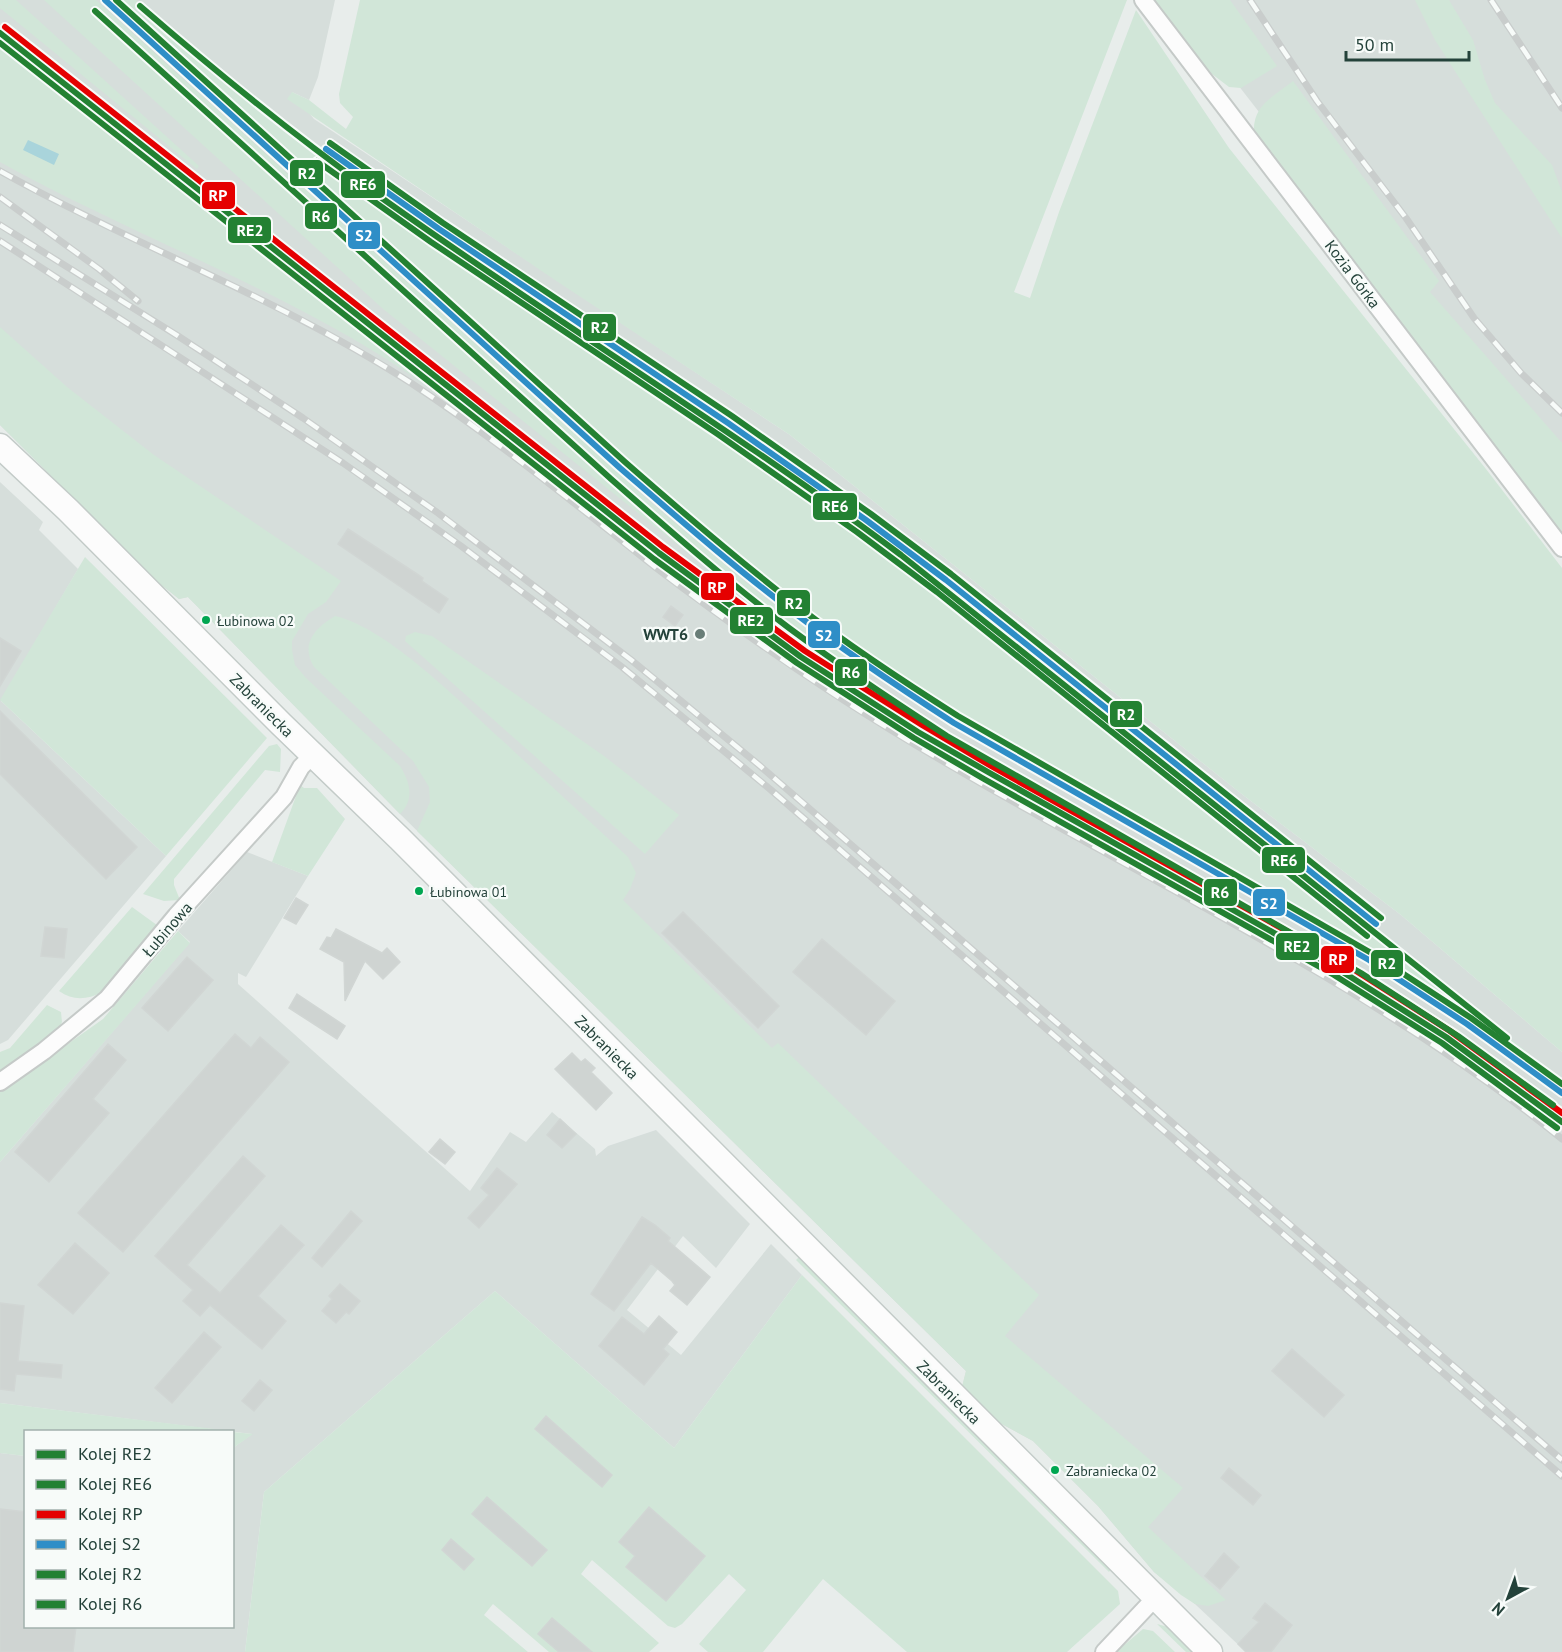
<svg xmlns="http://www.w3.org/2000/svg" width="1562" height="1652" font-family="'PT Sans',sans-serif">
  <rect width="100%" height="100%" fill="#e8edeb"/>
  <!-- built -->
  <path fill="#d6dedb" d="M0,0H335L318,77L309,100L292,92L314,119L790,435L1243,795L1401,915L1562,1052V1652H1246L1195,1604L1154,1572L1098,1506L1033,1441L998,1422L962,1387L966,1371L400,814L188,597L179,599L159,583L0,425Z
    M1172,0H1562V506L1346,224Z
    M0,482L43,522L39,530L78,569L1,701L166,856L8,1040L0,1044Z
    M247,852L308,876L246,977L238,973V984L470,1191L510,1132L526,1142L552,1112L595,1149L596,1156L608,1146L656,1130L750,1224L716,1268L683,1236L627,1310L681,1355L771,1244L802,1275L674,1448L495,1291L264,1492L245,1652H0V1453L25,1456L26,1626H232L233,1448L252,1434L0,1403V1162L190,942L178,931Z"/>
  <!-- green -->
  <path fill="#d1e6d8" d="M0,0H16L199,166L197,169L0,8Z
    M44,0H96L650,502L765,598L870,675L868,678L793,629L683,549L382,308Z
    M115,0H136L223,78L311,148L397,208L759,452L909,560L1531,1055L1529,1058C1483,1025 1437,993 1389,964C1245,874 1091,800 947,711C842,646 747,570 654,490Z
    M360,0H1127L1014,292L1030,298L1059,212L1136,10L1229,148L1486,469L1562,568V1052L1401,915L1243,795L790,435L558,282L287,99L292,92L309,100L346,129L353,117L340,103L339,94Z
    M1152,0H1230L1277,66L1241,88L1229,87L1212,74Z
    M1415,0H1449L1473,40L1485,80L1495,103L1552,165L1562,192V238L1435,40Z
    M0,41L405,363L453,401L452,403C413,376 374,350 332,327C224,267 108,222 0,162Z
    M1293,81L1439,281L1430,292L1562,443V533L1254,134C1252,105 1272,98 1293,81Z
    M0,327L67,387L154,455L341,581L326,602L308,614L292,641V650L295,665L306,678L400,766C410,782 415,799 400,814L188,597L179,599L159,583L0,425Z
    M85,557L267,738L166,856L0,700Z
    M335,616C388,628 462,704 503,741C545,780 587,819 628,857L636,873L630,889L623,900L772,1048L778,1043L1039,1295L1005,1336L1183,1488L1148,1527L1226,1600L1208,1606L1195,1604L1181,1595L1154,1572L1098,1506L1033,1441L998,1422L962,1387L966,1371L417,831L430,802L429,787L413,761L314,667C300,644 315,628 335,616Z
    M415,632L432,636L604,756L679,815L645,854L405,641L406,636Z
    M277,744L281,749L280,772L265,770L174,879V885L180,900L164,901L143,894L269,746Z
    M300,785L304,788H317L345,819L308,876L272,862Z
    M132,907L161,928L102,992C87,1000 73,1001 59,991Z
    M178,931L190,943L0,1162V1092L103,1019Z
    M47,1005L61,1012L62,1022L59,1028L0,1075V1052L10,1048Z
    M799,1257L1112,1568L1109,1572L796,1260Z
    M802,1275L1118,1591L1120,1604L1067,1652H907L823,1579L763,1652H708L699,1644L746,1590L729,1574L682,1624L675,1628L668,1626L592,1560L581,1574L659,1643L649,1652H549L493,1604L484,1615L528,1652H245L264,1492L495,1291L674,1448Z
    M0,1403L231,1431L26,1432L25,1456L0,1453Z
    M233,1432L253,1434L233,1448Z
    M1157,1624L1172,1628L1192,1652H1186Z
    M1143,1629L1153,1631L1175,1652H1116Z"/>
  <!-- water -->
  <path fill="#a9d4db" d="M28,140L59,154L54,165L23,150Z"/>
  <!-- building -->
  <path fill="#cfd4d2" stroke="#d1d6d4" stroke-width="1.5" d="M348,529L417,574L423,578L422,581L448,599L439,613L338,544Z
    M671,606L683,615L675,626L663,617Z
    M0,638L21,651L0,686Z
    M0,711L137,847L106,879L0,774Z
    M296,898L308,905L296,924L284,918Z
    M683,912L779,1006L758,1028L662,933Z
    M45,927L67,929L64,958L41,956Z
    M336,929L382,953L387,948L400,962L383,979L365,961L345,1001L344,962L320,949L327,937L331,938Z
    M822,939L895,1001L866,1035L793,972Z
    M187,957L213,980L168,1031L142,1008Z
    M297,994L345,1026L337,1039L289,1008Z
    M235,1034L251,1048L260,1037L289,1062L123,1252L78,1213Z
    M108,1044L126,1060L93,1099L109,1113L49,1182L15,1152Z
    M572,1053L581,1062L585,1059L595,1068L591,1072L612,1093L596,1110L555,1069Z
    M560,1119L576,1134L562,1148L547,1135Z
    M440,1139L455,1152L445,1164L429,1152Z
    M243,1156L265,1176L187,1265L220,1293L281,1225L304,1245L258,1296L286,1321L262,1349L210,1305L200,1316L183,1301L193,1290L155,1256Z
    M497,1168L517,1184L479,1228L468,1218L489,1195L481,1188Z
    M351,1211L362,1221L322,1267L312,1258Z
    M642,1217L655,1225L670,1238L668,1241L710,1277L687,1305L670,1291L675,1285L672,1281L651,1263L614,1311L591,1294Z
    M75,1243L109,1273L73,1314L38,1285Z
    M340,1284L360,1301L349,1314L346,1312L336,1323L322,1311L332,1299L329,1296Z
    M0,1303L24,1306L18,1361L62,1365L61,1378L16,1374L14,1391L0,1389Z
    M659,1316L677,1332L663,1349L669,1354L644,1385L599,1346L622,1317L644,1334Z
    M204,1332L221,1347L172,1403L155,1388Z
    M1292,1349L1344,1395L1324,1417L1272,1371Z
    M260,1380L272,1390L254,1411L242,1401Z
    M546,1416L612,1475L602,1487L535,1429Z
    M1229,1468L1261,1495L1253,1505L1221,1478Z
    M487,1497L547,1550L532,1566L472,1514Z
    M649,1507L705,1556L666,1601L626,1567L635,1556L619,1542Z
    M0,1509L26,1512V1626H76L73,1652H0Z
    M451,1539L474,1559L464,1570L442,1550Z
    M1224,1553L1239,1567L1220,1589L1205,1576Z
    M1265,1603L1292,1625L1271,1652H1246L1238,1644L1259,1622L1253,1618Z
    M552,1618L592,1652H559L538,1634Z"/>
  <g fill="none" stroke-linecap="round" stroke-linejoin="round">
    <!-- street casing -->
    <g stroke="#c5cac8" stroke-width="20">
      <path id="street" d="M1143,0L1562,548
        M0,1082L44,1051L107,999L176,916L284,797L301,767L313,755
        M1104,1652L1155,1598"/>
    </g>
    <!-- secondary casing -->
    <g stroke="#c3cbc8" stroke-width="27">
      <path id="secondary" d="M0,446L68,510L281,724L400,839L1210,1652"/>
    </g>
    <!-- street -->
    <use href="#street" stroke="#fcfcfc" stroke-width="16"/>
    <!-- secondary -->
    <use href="#secondary" stroke="#fcfcfc" stroke-width="24"/>
    <!-- rail casing -->
    <g stroke="#c9cdcc" stroke-width="7">
      <path id="rail" d="M1250,0L1317,101L1406,218L1474,318L1521,373L1562,413
        M1491,0L1562,108
        M0,171C135,246 281,299 411,383C496,439 575,504 655,567C731,625 809,680 891,730C1114,867 1357,973 1562,1139
        M0,197L99,269L138,301
        M0,225L178,336L303,418L438,513L630,659L759,765L1562,1460
        M0,241L343,463L461,546L622,667L771,790L1562,1476"/>
    </g>
    <!-- rail -->
    <use href="#rail" stroke="#f7fbf9" stroke-width="4.5" stroke-dasharray="14" stroke-linecap="butt"/>
    <!-- rail-1 casing -->
    <g stroke="#f7fbf9" stroke-width="10">
      <path id="rail-1" d="M0,33L659,553L801,657L918,732L988,772L1338,969L1446,1037L1562,1122"/>
    </g>
    <!-- rail-2 casing -->
    <g stroke="#f7fbf9" stroke-width="10">
      <path id="rail-2" d="M140,6C215,71 291,133 372,191C546,316 730,427 901,555L1507,1038
        M0,43L654,559L797,663L914,738L984,779L1334,975L1442,1043L1557,1128"/>
    </g>
    <!-- rail-3 casing -->
    <g stroke="#f7fbf9" stroke-width="10">
      <path id="rail-3" d="M5,27L663,547L805,651L922,725L991,766L1342,962L1450,1031L1562,1113"/>
    </g>
    <!-- rail-4 casing -->
    <g stroke="#f7fbf9" stroke-width="10">
      <path id="rail-4" d="M105,0L620,468C678,518 735,568 796,614C847,653 900,688 954,723L1369,960L1467,1024L1562,1093
        M326,149L439,229L728,423L866,520L946,580L1376,924"/>
    </g>
    <!-- rail-5 casing -->
    <g stroke="#f7fbf9" stroke-width="10">
      <path id="rail-5" d="M116,0L625,462C682,512 740,562 800,608C851,647 904,682 958,716L1373,954L1471,1018L1562,1084
        M330,143L443,223L732,416L871,514L951,574L1381,918"/>
    </g>
    <!-- rail-6 casing -->
    <g stroke="#f7fbf9" stroke-width="10">
      <path id="rail-6" d="M95,11L611,479C669,530 727,581 789,628C840,666 893,701 947,736L1361,973L1458,1036L1553,1105
        M317,161L431,242L719,435L857,532L937,592L1367,936"/>
    </g>
    <!-- rail-1 -->
    <use href="#rail-1" stroke="#238132" stroke-width="6"/>
    <!-- rail-2 -->
    <use href="#rail-2" stroke="#238132" stroke-width="6"/>
    <!-- rail-3 -->
    <use href="#rail-3" stroke="#e50000" stroke-width="6"/>
    <!-- rail-4 -->
    <use href="#rail-4" stroke="#2e8ec7" stroke-width="6"/>
    <!-- rail-5 -->
    <use href="#rail-5" stroke="#238132" stroke-width="6"/>
    <!-- rail-6 -->
    <use href="#rail-6" stroke="#238132" stroke-width="6"/>
  </g>
  <!-- markers -->
  <g fill="#00a651" stroke="#f7fbf9" stroke-width="2">
    <circle cx="206" cy="620" r="5"/>
    <circle cx="419" cy="891" r="5"/>
    <circle cx="1055" cy="1470" r="5"/>
  </g>
  <circle fill="#697e78" stroke="#f7fbf9" stroke-width="2" cx="700" cy="634" r="6"/>
  <g text-anchor="middle" stroke-width="4.5" stroke-linejoin="round" paint-order="stroke">
    <!-- bus labels -->
    <g font-size="14" fill="#24423a" stroke="#f7fbf9" text-anchor="start">
      <text x="217" y="626">Łubinowa 02</text>
      <text x="430" y="897">Łubinowa 01</text>
      <text x="1066" y="1476">Zabraniecka 02</text>
    </g>
    <!-- street labels -->
    <g font-size="16" fill="#24423a" stroke="#f7fbf9">
      <text transform="translate(1353 274) rotate(53)" y="6">Kozia Górka</text>
      <text transform="translate(262 705) rotate(45)" y="6">Zabraniecka</text>
      <text transform="translate(167 929) rotate(-49)" y="6">Łubinowa</text>
      <text transform="translate(607 1047) rotate(45)" y="6">Zabraniecka</text>
      <text transform="translate(949 1392) rotate(45)" y="6">Zabraniecka</text>
    </g>
    <!-- poi labels -->
    <g font-size="16" font-weight="bold" fill="#24423a" stroke="#f7fbf9" text-anchor="end">
      <text x="688" y="640">WWT6</text>
    </g>
  </g>
  <g stroke="#f7fbf9" stroke-width="2">
    <rect x="289" y="159" width="35" height="28" rx="6" fill="#238132"/>
    <rect x="340" y="170" width="46" height="29" rx="6" fill="#238132"/>
    <rect x="201" y="181" width="35" height="29" rx="6" fill="#e50000"/>
    <rect x="304" y="202" width="34" height="28" rx="6" fill="#238132"/>
    <rect x="227" y="216" width="45" height="28" rx="6" fill="#238132"/>
    <rect x="347" y="221" width="34" height="29" rx="6" fill="#2e8ec7"/>
    <rect x="582" y="313" width="35" height="29" rx="6" fill="#238132"/>
    <rect x="812" y="492" width="46" height="29" rx="6" fill="#238132"/>
    <rect x="700" y="572" width="35" height="29" rx="6" fill="#e50000"/>
    <rect x="776" y="589" width="35" height="28" rx="6" fill="#238132"/>
    <rect x="729" y="606" width="45" height="29" rx="6" fill="#238132"/>
    <rect x="807" y="620" width="34" height="29" rx="6" fill="#2e8ec7"/>
    <rect x="834" y="658" width="34" height="29" rx="6" fill="#238132"/>
    <rect x="1109" y="700" width="34" height="28" rx="6" fill="#238132"/>
    <rect x="1261" y="846" width="45" height="28" rx="6" fill="#238132"/>
    <rect x="1203" y="878" width="35" height="29" rx="6" fill="#238132"/>
    <rect x="1252" y="888" width="34" height="29" rx="6" fill="#2e8ec7"/>
    <rect x="1275" y="932" width="45" height="29" rx="6" fill="#238132"/>
    <rect x="1320" y="945" width="35" height="29" rx="6" fill="#e50000"/>
    <rect x="1370" y="949" width="34" height="29" rx="6" fill="#238132"/>
  </g>
  <g font-size="16" text-anchor="middle" font-weight="bold" fill="#fff">
    <text x="307" y="179">R2</text>
    <text x="363" y="190">RE6</text>
    <text x="218" y="201">RP</text>
    <text x="321" y="222">R6</text>
    <text x="250" y="236">RE2</text>
    <text x="364" y="241">S2</text>
    <text x="600" y="333">R2</text>
    <text x="835" y="512">RE6</text>
    <text x="717" y="593">RP</text>
    <text x="794" y="609">R2</text>
    <text x="751" y="626">RE2</text>
    <text x="824" y="641">S2</text>
    <text x="851" y="678">R6</text>
    <text x="1126" y="720">R2</text>
    <text x="1284" y="866">RE6</text>
    <text x="1220" y="898">R6</text>
    <text x="1269" y="909">S2</text>
    <text x="1297" y="952">RE2</text>
    <text x="1338" y="965">RP</text>
    <text x="1387" y="969">R2</text>
  </g>
  <!-- legend -->
  <rect x="24" y="1430" width="210" height="198" fill="#f7fbf9" stroke="#a3b1ad" stroke-width="1.5"/>
  <rect x="36" y="1450" width="30" height="9" fill="#238132" stroke="#a3b1ad" stroke-width="1.5"/>
  <text x="78" y="1460" font-size="18" fill="#24423a">Kolej RE2</text>
  <rect x="36" y="1480" width="30" height="9" fill="#238132" stroke="#a3b1ad" stroke-width="1.5"/>
  <text x="78" y="1490" font-size="18" fill="#24423a">Kolej RE6</text>
  <rect x="36" y="1510" width="30" height="9" fill="#e50000" stroke="#a3b1ad" stroke-width="1.5"/>
  <text x="78" y="1520" font-size="18" fill="#24423a">Kolej RP</text>
  <rect x="36" y="1540" width="30" height="9" fill="#2e8ec7" stroke="#a3b1ad" stroke-width="1.5"/>
  <text x="78" y="1550" font-size="18" fill="#24423a">Kolej S2</text>
  <rect x="36" y="1570" width="30" height="9" fill="#238132" stroke="#a3b1ad" stroke-width="1.5"/>
  <text x="78" y="1580" font-size="18" fill="#24423a">Kolej R2</text>
  <rect x="36" y="1600" width="30" height="9" fill="#238132" stroke="#a3b1ad" stroke-width="1.5"/>
  <text x="78" y="1610" font-size="18" fill="#24423a">Kolej R6</text>
  <!-- north arrow -->
  <g transform="translate(1508 1598) rotate(221)" stroke="#f7fbf9" stroke-width="4.5" paint-order="stroke">
  <path d="M0-4.5L10 22L0 15L-10 22Z" fill="#24423a"/>
  <text y="-9" font-size="16" font-weight="bold" text-anchor="middle" fill="#24423a">N</text>
  </g>
  <!-- scale -->
  <path d="M1346 51v9h123v-9" fill="none" stroke="#24423a" stroke-width="3"/>
  <text x="1355" y="51" font-size="18" fill="#24423a" stroke="#f7fbf9" stroke-width="4.5" paint-order="stroke">50 m</text>
</svg>
